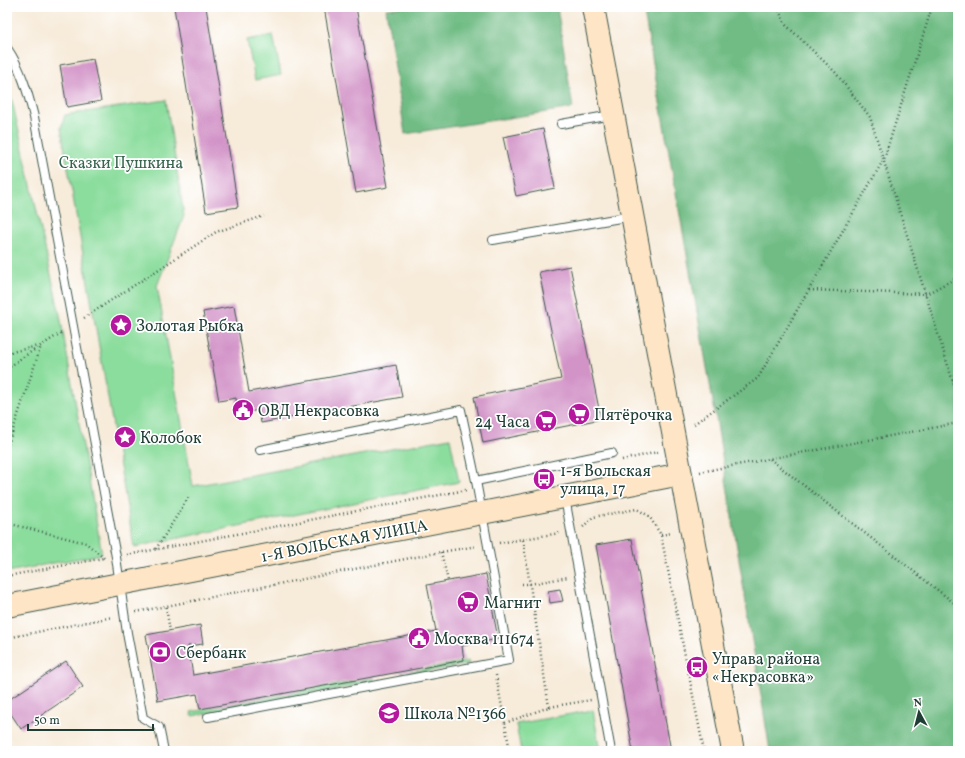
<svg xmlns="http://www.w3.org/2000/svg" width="965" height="758" font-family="Vollkorn,serif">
  <rect width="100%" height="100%" fill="#fff"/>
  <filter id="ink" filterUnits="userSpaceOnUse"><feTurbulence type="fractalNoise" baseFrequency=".025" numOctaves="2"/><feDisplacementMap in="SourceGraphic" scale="8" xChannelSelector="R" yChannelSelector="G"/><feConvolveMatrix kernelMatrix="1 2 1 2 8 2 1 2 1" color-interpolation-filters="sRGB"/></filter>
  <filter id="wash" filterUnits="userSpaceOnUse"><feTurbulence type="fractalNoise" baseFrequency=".012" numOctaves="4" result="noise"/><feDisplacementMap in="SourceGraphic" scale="16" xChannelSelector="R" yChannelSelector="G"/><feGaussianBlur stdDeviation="0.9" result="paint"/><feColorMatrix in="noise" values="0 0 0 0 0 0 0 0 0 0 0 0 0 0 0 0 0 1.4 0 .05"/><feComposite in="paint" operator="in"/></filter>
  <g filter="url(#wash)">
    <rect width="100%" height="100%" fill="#f7ebd9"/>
    <!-- green -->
    <path fill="#8bdd9d" stroke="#558d68" d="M273,35L281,75L255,80L247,40Z
      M7,78L60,315L102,554L7,572Z
      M166,100L184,216L157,286L193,486L450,438L459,482L134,547L61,128L65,115Z
      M468,661L469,664L402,676V673Z
      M374,678V682L192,716L191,712Z
      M593,710L600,751H521L516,724Z"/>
    <!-- forest -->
    <path fill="#70bc84" stroke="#487c5c" d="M402,7H557L573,108L405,134L386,9Z
      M643,7H958V751H770L717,424Z"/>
    <g id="blocks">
      <!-- building -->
      <path fill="#d293c7" d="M174,7H206L238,207L206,212Z
        M324,7H356L388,187L356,193Z
        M93,59L101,101L67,107L60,65Z
        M543,129L555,188L516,196L503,137Z
        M570,266L601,419L483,443L474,397L561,379L539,272Z
        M234,306L249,392L396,365L402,397L261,423L259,410L238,414L236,398L219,401L203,312Z
        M632,539L636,561L671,751H633L596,545Z
        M486,574L498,639L462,646L464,660L200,709L197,694L158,701L146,635L200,625L203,644L188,646L193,675L436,631L427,585Z
        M560,589L563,601L550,603L548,591Z
        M66,661L83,687L21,729L7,708V701Z"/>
    </g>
  </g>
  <g filter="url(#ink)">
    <use href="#blocks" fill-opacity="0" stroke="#3f574d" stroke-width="1"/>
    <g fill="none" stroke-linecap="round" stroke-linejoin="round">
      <!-- lane casing -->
      <g stroke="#3f574d" stroke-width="10">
        <path id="lane" d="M7,48C21,68 28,93 34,117L116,557L127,633L143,718L159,727L164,751
          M561,124L612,115
          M493,240L632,216
          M260,450L461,410L476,481
          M565,498L611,751
          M208,717L509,660L476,481L612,453"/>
      </g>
      <!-- secondary casing -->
      <g stroke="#3f574d" stroke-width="24">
        <path id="secondary" d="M593,7L733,751
          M7,606L681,474"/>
      </g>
      <!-- path -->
      <path stroke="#3f574d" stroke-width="2.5" stroke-dasharray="1 3" stroke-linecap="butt" d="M777,7L786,25L835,72L870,117L954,385L958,390
        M809,290L926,294L958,277
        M84,318L216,232L264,216
        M7,353L38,346
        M7,369L20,359L61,333
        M694,424L758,378L884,159L932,7
        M7,448L41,346
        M770,459L958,606
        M622,460L658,452
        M700,472L958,423
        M7,523L86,543L104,558
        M583,527L593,517L637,509L649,516L661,535L704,751
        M661,535L672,533
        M523,540L549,707
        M499,543L560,533
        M156,549L190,495
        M441,552L448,581
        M127,555L466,490
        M7,576L104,558
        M522,584H530L568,577
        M166,607L170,631
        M136,612L441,552L477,546
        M7,638L113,617
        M496,675L510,751
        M505,723L549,707L591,700"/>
      <!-- lane -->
      <use href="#lane" stroke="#fff" stroke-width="8"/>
      <!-- secondary -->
      <use href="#secondary" stroke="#fde5c5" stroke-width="22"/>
    </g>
  </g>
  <!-- icons -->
  <defs>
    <g id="sight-disc" transform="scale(1.15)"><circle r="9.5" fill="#b5179e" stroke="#fff"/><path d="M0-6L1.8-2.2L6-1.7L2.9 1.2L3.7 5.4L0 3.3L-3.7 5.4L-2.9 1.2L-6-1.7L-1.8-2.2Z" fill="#fff"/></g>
    <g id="civic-disc" transform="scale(1.15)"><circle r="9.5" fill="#b5179e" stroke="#fff"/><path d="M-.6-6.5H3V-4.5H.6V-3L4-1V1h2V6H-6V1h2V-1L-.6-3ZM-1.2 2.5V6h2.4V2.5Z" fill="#fff"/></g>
    <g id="supermarket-disc" transform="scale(1.15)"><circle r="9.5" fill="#b5179e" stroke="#fff"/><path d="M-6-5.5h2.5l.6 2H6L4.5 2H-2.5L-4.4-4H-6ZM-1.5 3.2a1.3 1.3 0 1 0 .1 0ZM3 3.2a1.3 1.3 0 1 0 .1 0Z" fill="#fff"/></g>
    <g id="bus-disc" transform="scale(1.15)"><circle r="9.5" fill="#b5179e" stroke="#fff"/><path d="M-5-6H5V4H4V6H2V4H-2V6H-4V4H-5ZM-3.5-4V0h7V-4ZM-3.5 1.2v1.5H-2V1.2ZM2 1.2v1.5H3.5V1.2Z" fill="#fff"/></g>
    <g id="bank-disc" transform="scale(1.15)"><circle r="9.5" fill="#b5179e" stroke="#fff"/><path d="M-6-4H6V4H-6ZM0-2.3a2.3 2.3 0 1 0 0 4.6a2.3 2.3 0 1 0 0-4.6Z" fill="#fff"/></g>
    <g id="school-disc" transform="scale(1.15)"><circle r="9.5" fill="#b5179e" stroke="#fff"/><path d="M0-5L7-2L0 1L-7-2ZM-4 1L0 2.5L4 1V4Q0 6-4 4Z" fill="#fff"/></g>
  </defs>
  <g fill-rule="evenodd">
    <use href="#sight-disc" x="121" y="325"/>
    <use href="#civic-disc" x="243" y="410"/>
    <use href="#supermarket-disc" x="579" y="414"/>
    <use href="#supermarket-disc" x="546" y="421"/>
    <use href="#sight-disc" x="125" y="437"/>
    <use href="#bus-disc" x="544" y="479"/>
    <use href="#supermarket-disc" x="468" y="602"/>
    <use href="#civic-disc" x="419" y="638"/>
    <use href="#bank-disc" x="160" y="652"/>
    <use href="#bus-disc" x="697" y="667"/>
    <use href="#school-disc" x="389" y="713"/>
  </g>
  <g text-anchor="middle" stroke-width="3.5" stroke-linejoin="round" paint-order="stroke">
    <!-- park labels -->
    <g font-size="16" fill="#3a654e" stroke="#fff">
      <text x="121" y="168">Сказки Пушкина</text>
    </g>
    <!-- poi labels -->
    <g font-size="16" fill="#1f3d34" stroke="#fff" text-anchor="start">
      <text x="136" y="331">Золотая Рыбка</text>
      <text x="258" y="416">ОВД Некрасовка</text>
      <text x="594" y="420">Пятёрочка</text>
      <text x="530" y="427" text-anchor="end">24 Часа</text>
      <text x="140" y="443">Колобок</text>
      <text x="560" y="476">1-я Вольская<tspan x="560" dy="18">улица, 17</tspan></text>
      <text x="484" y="608">Магнит</text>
      <text x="434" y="644">Москва 111674</text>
      <text x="176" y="658">Сбербанк</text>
      <text x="712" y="664">Управа района<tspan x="712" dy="18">«Некрасовка»</tspan></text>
      <text x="404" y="719">Школа №1366</text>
    </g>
    <!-- street labels -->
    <g font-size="16" fill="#1f3d34" stroke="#fff">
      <text transform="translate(344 540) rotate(-11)" y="6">1-Я ВОЛЬСКАЯ УЛИЦА</text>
    </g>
  </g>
  <!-- margin -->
  <rect width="965" height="758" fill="none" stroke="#fff" stroke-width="24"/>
  <!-- north arrow -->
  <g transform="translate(919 712) rotate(353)" stroke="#ffffff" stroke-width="3" paint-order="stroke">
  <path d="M0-3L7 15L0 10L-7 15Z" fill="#1f3d34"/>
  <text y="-6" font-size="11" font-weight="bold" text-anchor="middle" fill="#1f3d34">N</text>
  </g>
  <!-- scale -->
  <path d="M28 724v6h125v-6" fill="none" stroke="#1f3d34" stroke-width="2"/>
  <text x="34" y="724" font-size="12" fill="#1f3d34" stroke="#ffffff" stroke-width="3" paint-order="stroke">50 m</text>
</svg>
